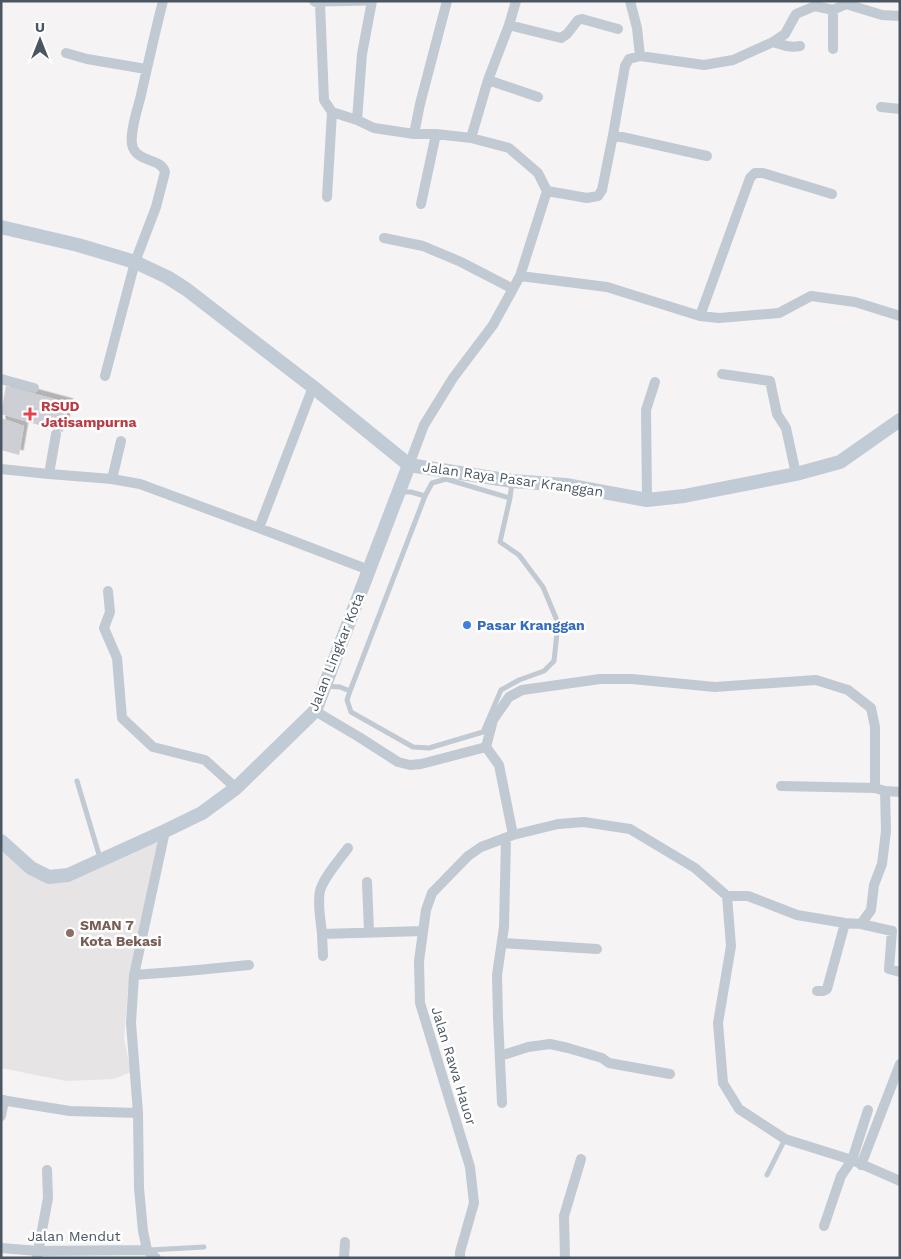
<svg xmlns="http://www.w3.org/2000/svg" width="901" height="1259" font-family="'Work Sans',sans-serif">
  <defs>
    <filter id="shadow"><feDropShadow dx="4.5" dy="-4.5" stdDeviation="0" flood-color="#0004"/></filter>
  </defs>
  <rect width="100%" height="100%" fill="#f5f3f3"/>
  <!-- education -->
  <path fill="#e6e4e5" d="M156,839L158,847L128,987L124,1039L131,1072L114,1079L66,1081L1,1068V851L13,859L66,879Z"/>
  <!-- building -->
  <path fill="#cdcfd5" filter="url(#shadow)" d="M6,386L69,403L63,432L1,414Z
    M1,418L24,426L19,455L1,450Z"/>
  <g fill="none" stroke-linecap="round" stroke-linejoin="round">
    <!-- lane -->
    <path stroke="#c1cad2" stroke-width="5" d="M320,4L371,3
      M399,492H411L425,496
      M510,498L446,479L432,483L425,496L350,691L347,700L351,712L413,747L429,748L483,732L501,690L519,680L544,671L554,661L558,623L543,587L519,555L500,542L510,498L512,482
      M325,686L340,687L350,691
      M77,781L100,858
      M767,1175L785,1139
      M149,1250L204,1247"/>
    <!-- street -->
    <path stroke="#c1cad2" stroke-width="10" d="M314,1L320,4L324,100L332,112L357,120L374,128L414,134H436L471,138L509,148L538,173L547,191L520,276L493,325L453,378L424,425L409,465
      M630,1L637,28L640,56
      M846,4L882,15L900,16
      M509,25L561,38L567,34L578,20L582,19L618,29
      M773,42C782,45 790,48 800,46
      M833,49V10
      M66,53L87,59L146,69
      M488,80L538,97
      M881,107L900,109
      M357,120L362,54L372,1
      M414,134L420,104L447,1
      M613,135L707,156
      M471,138L488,80L509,25L516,1
      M547,191L587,198L598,196L602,190L613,135L625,66L629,59L640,56L704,65L733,60L773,42L785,34L796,14L815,6L833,10L846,4L848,1
      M327,197L332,112
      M421,204L436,134
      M384,238L423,246L461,262L513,289
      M520,276L607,287L700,316L719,318L779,313L811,296L855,302L900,316
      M700,316L750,178L755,173H763L832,194
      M722,374L770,381L777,414L786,428L796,474
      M105,376L135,262L156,207L165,172C161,158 140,163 133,148C128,136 138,108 141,95C148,64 155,32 163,1
      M1,379L34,388
      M1,469L49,474L112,479L140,484L259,528L369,570
      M49,474L56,434
      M112,479L121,441
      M647,500L646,410L655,382
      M259,528L313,387
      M108,591L110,612L104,628L117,658L122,718L153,747L205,760L236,788
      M315,711L359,737L398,762L410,765L421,764L486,747
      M781,786L875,788
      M900,792L885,791L875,788V727L871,708L848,690L816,680L715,687L632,679H600L522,690L509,697L493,720L486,747L499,765L513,835L558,824L584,822L630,829L695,868L727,896L731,946L718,1023L723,1083L739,1109L785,1139L852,1160L900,1181
      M348,848C340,859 323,878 320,891C317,904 321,921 322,934L423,931
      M367,882L369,932
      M727,896H748L797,915L845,923L861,924L892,931L889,969L900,972
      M861,924L871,910L874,885L882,864L886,831L885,791
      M322,934L323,956
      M502,943L597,949
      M134,975L187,971L249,965
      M817,991H823L827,989L845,923
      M500,1056L528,1047L550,1044L568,1048L602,1058L609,1063L670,1074
      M1,1100L70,1111L138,1113
      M502,1103L498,1018L497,975L504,927L506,838
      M1,1116L4,1100
      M861,1165L900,1064
      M824,1226L841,1176L852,1160L868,1110
      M1,1248L38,1251L147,1250
      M37,1257L48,1198L47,1170
      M156,1258L147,1250L143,1231L139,1188L138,1113L131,1023L134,975L165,831
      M344,1258L345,1242
      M460,1258V1252L474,1203L470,1167L420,1003L419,961L426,910L432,893L468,856L481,847L513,835
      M565,1258L564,1216L581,1159"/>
    <!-- secondary -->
    <path stroke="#c1cbd6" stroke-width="14" d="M1,227L78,245L135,262L167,277L186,289L313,387L409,465L512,481L566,485L647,500L684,496L796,474L840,462L900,420
      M1,841L31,868L49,877L68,875L165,831L202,813L236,788L315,711L409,465"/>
  </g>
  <!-- markers -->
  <path fill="#e0444e" stroke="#fff" stroke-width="2" d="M27.5 406.5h5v5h5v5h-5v5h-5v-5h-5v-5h5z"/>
  <circle fill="#3f7fe0" stroke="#fff" stroke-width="2" cx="467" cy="625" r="5"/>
  <circle fill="#8d6e63" stroke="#fff" stroke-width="2" cx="70" cy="933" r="5"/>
  <g text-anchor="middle" stroke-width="5" stroke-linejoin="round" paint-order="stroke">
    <!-- health labels -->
    <g font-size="14" font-weight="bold" fill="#be3a42" stroke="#fff" text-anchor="start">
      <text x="41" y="411">RSUD<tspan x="41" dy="16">Jatisampurna</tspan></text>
    </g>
    <!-- street labels -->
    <g font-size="14" fill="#4a5661" stroke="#fff">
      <text transform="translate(513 479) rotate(8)" y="5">Jalan Raya Pasar Kranggan</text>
      <text transform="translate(336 652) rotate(-68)" y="5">Jalan Lingkar Kota</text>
      <text transform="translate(454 1066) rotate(73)" y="5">Jalan Rawa Hauor</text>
      <text x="74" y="1241">Jalan Mendut</text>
    </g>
    <!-- shop labels -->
    <g font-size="14" font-weight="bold" fill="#366cbe" stroke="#fff" text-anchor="start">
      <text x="477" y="630">Pasar Kranggan</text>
    </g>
    <!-- education labels -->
    <g font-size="14" font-weight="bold" fill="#785e54" stroke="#fff" text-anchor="start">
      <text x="80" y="930">SMAN 7<tspan x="80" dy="16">Kota Bekasi</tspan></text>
    </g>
  </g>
  <!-- border -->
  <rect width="901" height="1259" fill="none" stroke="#4a5661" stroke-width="5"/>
  <!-- north arrow -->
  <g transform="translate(40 40)" stroke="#ffffff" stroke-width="4" paint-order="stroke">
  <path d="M0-4L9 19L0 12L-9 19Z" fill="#4a5661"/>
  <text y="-8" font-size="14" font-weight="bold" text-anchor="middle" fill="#4a5661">U</text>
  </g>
</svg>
